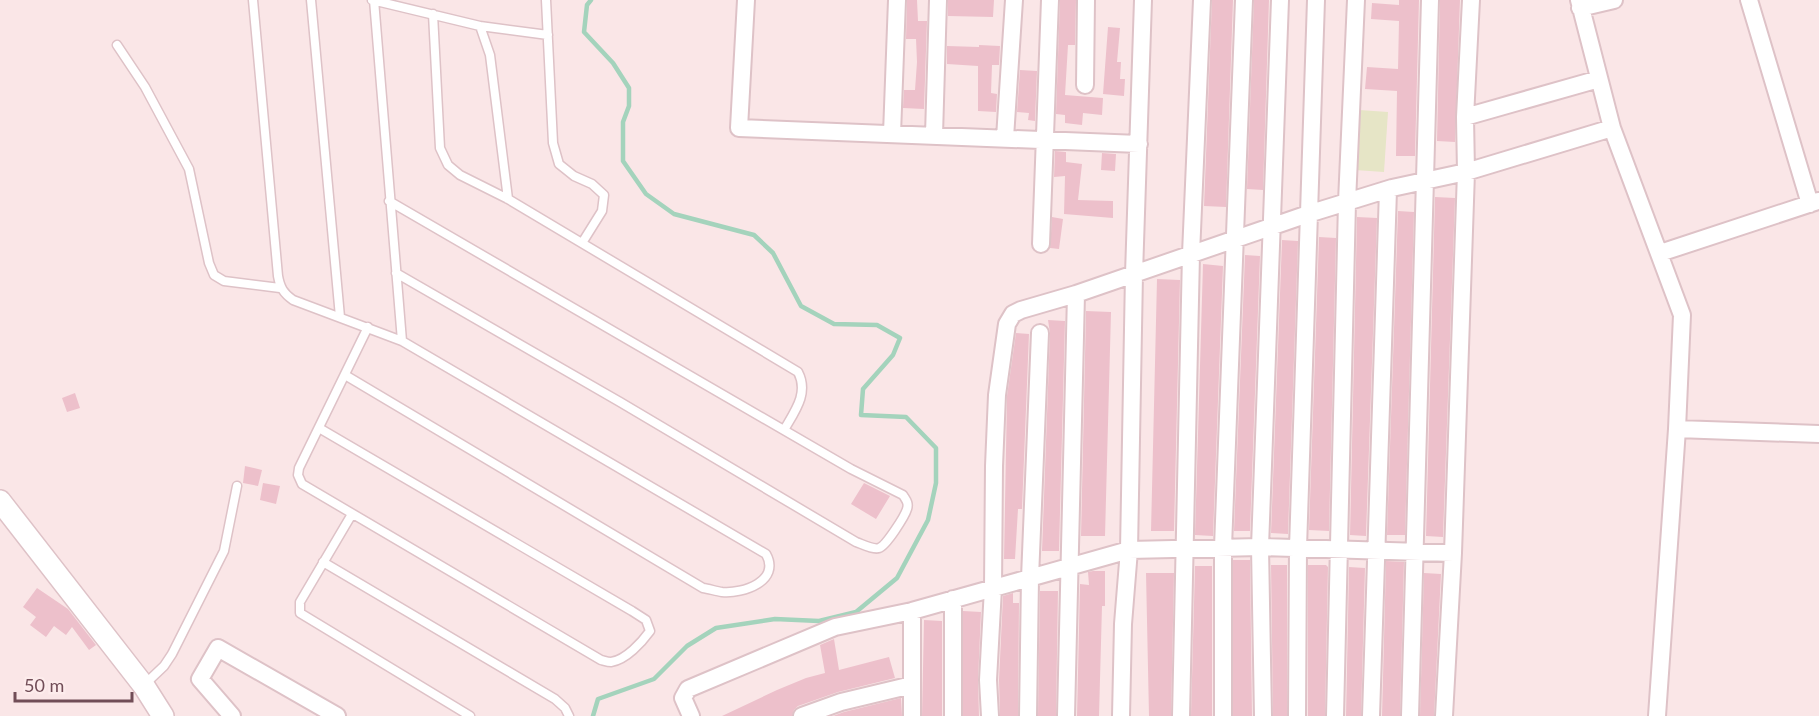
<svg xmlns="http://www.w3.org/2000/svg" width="1819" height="716" font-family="Lato,sans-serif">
  <rect width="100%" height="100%" fill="#fae6e7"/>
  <!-- green -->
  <path fill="#e6e5c6" d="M1359,110L1388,112L1384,172L1355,170Z"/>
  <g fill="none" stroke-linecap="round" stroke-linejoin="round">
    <!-- stream -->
    <path stroke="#a4d3bc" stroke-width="4.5" d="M591,0L587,5L584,32L613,63L629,88V106L623,122V161L646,194L674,214L754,235L773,253L801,306L834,324L877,325L900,338L893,355L863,389L861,415L906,417L936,448V483L928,520L897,578L856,612L819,621L775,619L716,628L687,646L654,679L598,699L593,716"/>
  </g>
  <!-- building -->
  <path fill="#edc0cb" d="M907,0H917L918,21H927L924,109L903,108L904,90H915L917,62L916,39H906Z
    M948,0H994L993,17L948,16Z
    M1060,0H1076L1075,45H1068L1065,95L1103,98L1102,115L1083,113L1082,125L1065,123V115L1056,114Z
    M1212,0H1233L1226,207L1204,206Z
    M1254,0H1269L1263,190L1247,189Z
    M1399,0H1419L1415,156H1396L1397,91L1365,89L1367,67L1398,69L1399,21L1371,19L1372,3L1399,5Z
    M1440,0H1460L1455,142L1437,141Z
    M1108,27L1120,28L1117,62H1121L1120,79H1125L1124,96L1103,94Z
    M979,45L1000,46L999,65H992L991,93L997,94L996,112L978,111V66L947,64V46L979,47Z
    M1020,70L1037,71L1035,121L1028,120L1029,113L1017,112Z
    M1055,151L1066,152V162L1082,164L1078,200L1113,201V218L1064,214L1065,176L1054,177Z
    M1102,153L1116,154L1115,171L1101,170Z
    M1435,197L1455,198L1443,537L1426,536Z
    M1398,211L1414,212L1405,535H1387Z
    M1052,217L1063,219L1059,249L1050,248Z
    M1357,217L1377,218L1366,536L1350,535Z
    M1319,237L1336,238L1329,531L1309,530Z
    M1282,240L1298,241L1288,534L1271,533Z
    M1245,255L1260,256L1250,531H1234Z
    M1203,264L1223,266L1213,536L1195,535Z
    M1157,279L1180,280L1174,531H1151Z
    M1086,311L1111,312L1105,536H1081Z
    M1048,320L1065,321L1059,551H1042L1050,333Z
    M1016,333L1029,334L1022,509H1018L1015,559H1004L1007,396Z
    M75,393L80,408L67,412L62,398Z
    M245,466L262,470L258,486L243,483Z
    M263,483L280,486L276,504L260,500Z
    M864,483L890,496L876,519L851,504Z
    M1233,560H1250L1252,716H1233Z
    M1386,561L1404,562L1400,716H1382Z
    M1271,565H1287V716H1273Z
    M1308,565H1326L1328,567L1325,716H1308Z
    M1195,566H1212V716H1191Z
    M1349,567L1365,568L1361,716H1346Z
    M1093,571H1105V606H1102L1099,716H1077L1080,584L1089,585L1088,572Z
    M1146,573H1174L1171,716H1149Z
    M1424,573L1441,574L1434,716H1420Z
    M37,588L68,609L96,645L89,650L72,627L66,635L54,626L46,637L30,625L36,617L23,607Z
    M1040,591H1058L1056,716H1038Z
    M1013,593V603H1019L1018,716H1000L999,680L1003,596Z
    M963,611L981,612L978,680L979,716H963Z
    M924,620L942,621V716H922Z
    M834,639L839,670L889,657L895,678L838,692L798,706L794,710L792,716H722L777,690L806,678L825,673L820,645Z
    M901,698L902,716H833L844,712Z"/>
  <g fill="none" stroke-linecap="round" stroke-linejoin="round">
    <!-- service casing -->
    <g stroke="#dec2c7" stroke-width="11">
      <path id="service" d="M253,0L278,276C280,287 283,293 293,300L402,341L766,554C781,581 743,594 722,592C716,591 709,589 703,588L345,375
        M311,0L340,317
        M372,0L480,26L490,55L508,199
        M374,0L402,341
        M546,0L553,143L559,164L574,176L592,184L604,195L602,211L582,243
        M433,14L440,148L448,165L460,175L508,199L798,372C809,393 795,411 784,430
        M480,26L548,35
        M117,45L145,87L189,169L209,263L214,275L224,281L280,288
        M389,201L851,469L903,495C906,500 909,503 907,509C905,516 886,546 879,548C873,550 862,544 856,542L620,402L396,273
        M319,428L632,611L646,620L650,631C642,642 626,660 611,662C608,662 605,661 601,660L302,484L298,475L299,468L368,327
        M352,514L300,602V613L470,716
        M323,562L555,699L565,708L569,716
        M144,685L164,666L172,654L224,551L237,486"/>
    </g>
    <!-- minor casing -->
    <g stroke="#dec2c7" stroke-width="20">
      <path id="minor" d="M746,0L739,128L1139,144
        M1579,0L1612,128L1682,315L1677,429L1657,716
        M1749,0L1810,204
        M1580,8L1614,0
        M1085,85L1086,0
        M1465,117L1599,79
        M892,134L897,0
        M934,135L938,0
        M1005,138L1014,0
        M1041,244L1050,0
        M1660,253L1818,201
        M1677,429L1819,434
        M912,611V716
        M232,716L200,679L218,648L337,716
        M691,716L683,698L688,689L835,627L912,611L1129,550L1260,547L1453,553
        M802,716L841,702L912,685
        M953,716V599
        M990,716L988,680L993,588L994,466L997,395L1007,324L1013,314L1021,310L1076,294
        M1028,716L1030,578L1040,333
        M1066,716L1076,294L1308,214L1392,188L1466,172L1612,128
        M1121,716L1123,624L1129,550L1134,274L1143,0
        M1181,716L1191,254L1202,0
        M1223,716V547L1244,0
        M1263,716L1260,547L1280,0
        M1297,716L1298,548L1316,0
        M1335,716L1347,202L1356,0
        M1371,716L1388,190
        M1410,716L1430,0
        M1444,716L1453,553L1466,172L1465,117L1471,0"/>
    </g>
    <!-- tertiary casing -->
    <g stroke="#dec2c7" stroke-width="24">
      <path id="tertiary" d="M0,501L144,686L163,716"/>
    </g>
    <!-- service -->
    <use href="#service" stroke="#fff" stroke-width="8"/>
    <!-- minor -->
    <use href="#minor" stroke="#fff" stroke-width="16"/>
    <!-- tertiary -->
    <use href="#tertiary" stroke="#fff" stroke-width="21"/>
  </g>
  <!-- scale -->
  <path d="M15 692v9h117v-9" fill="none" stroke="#714d57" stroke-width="3"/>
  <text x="24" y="692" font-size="18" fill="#714d57" stroke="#fdecec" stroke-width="4.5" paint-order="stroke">50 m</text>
</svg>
